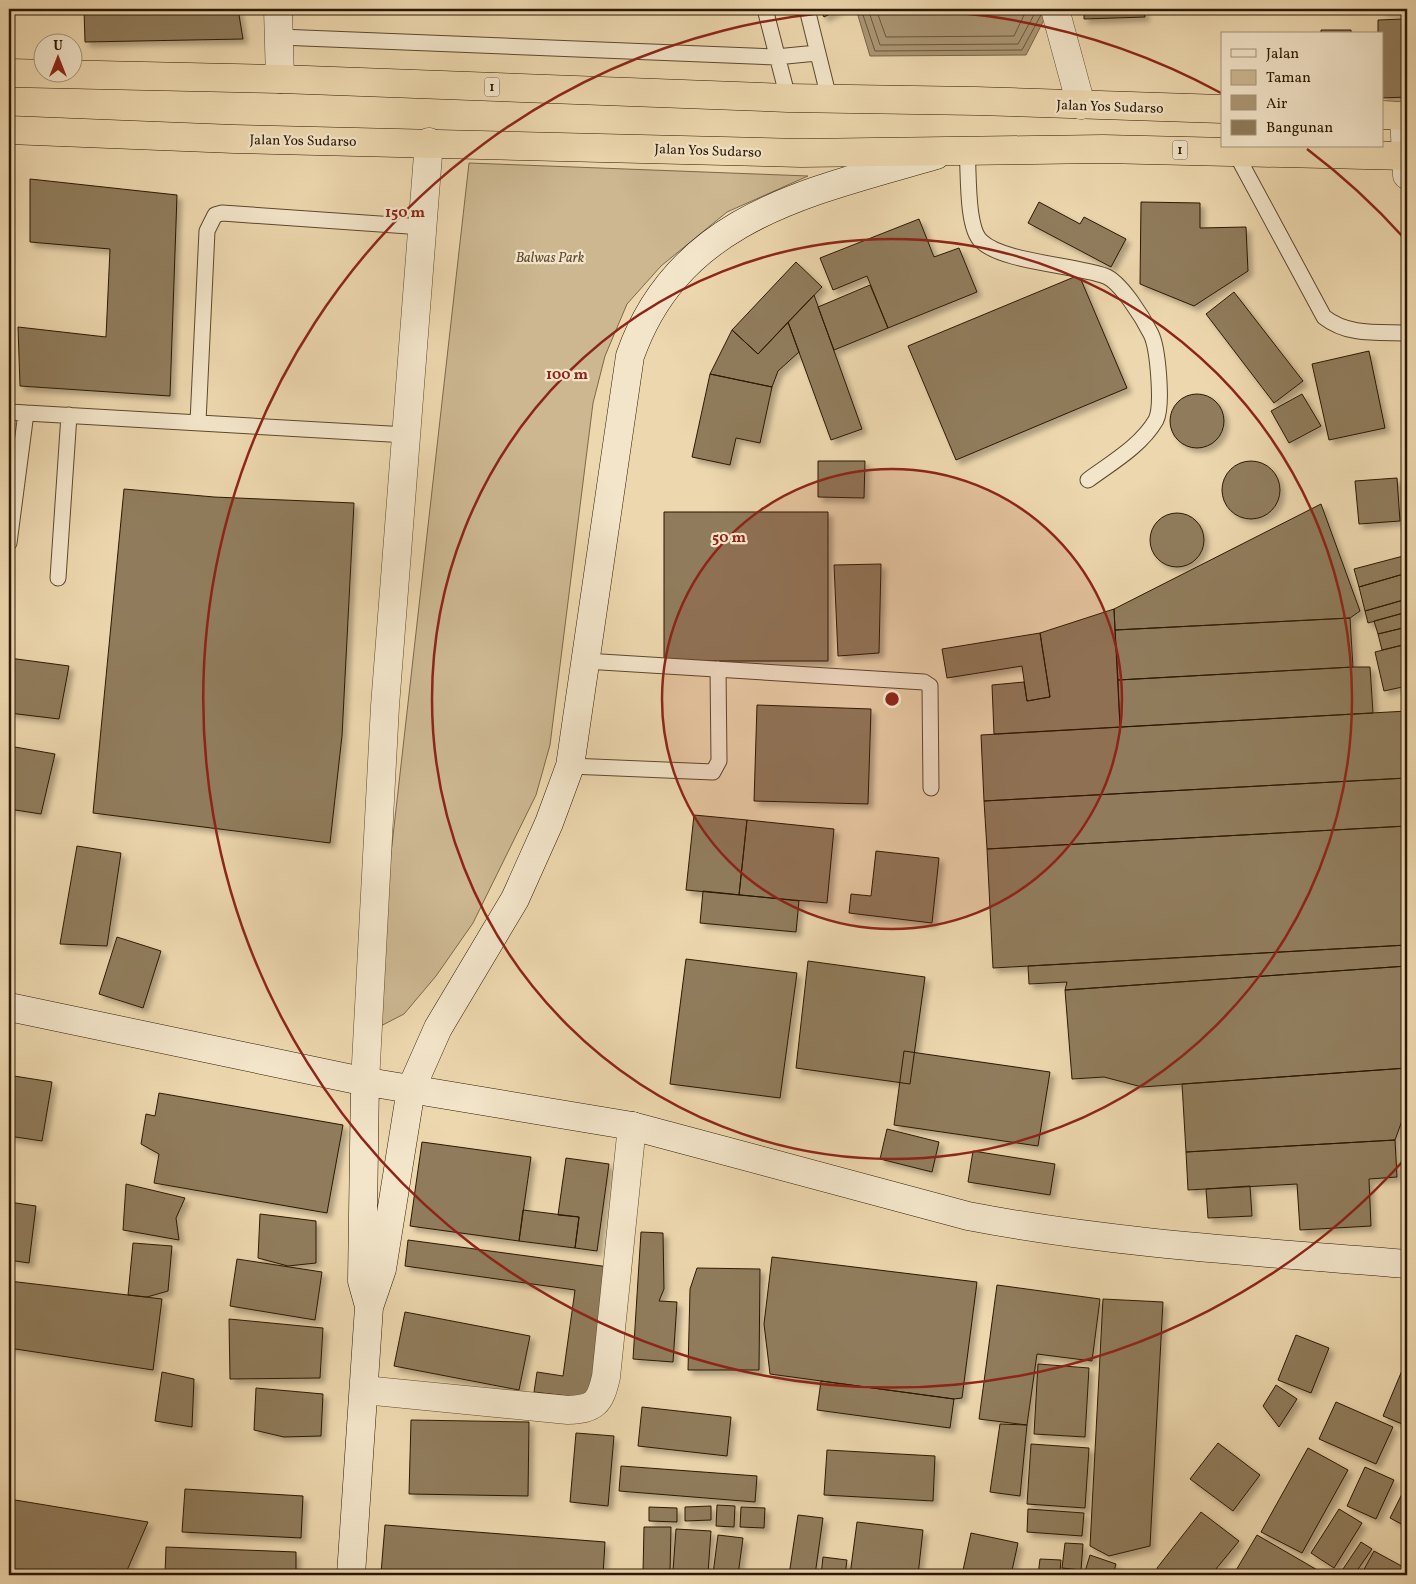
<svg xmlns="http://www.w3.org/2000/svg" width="1416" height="1584" font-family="Vollkorn,serif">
  <defs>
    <filter id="shadow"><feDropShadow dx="4.5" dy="4.5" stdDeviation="2.5" flood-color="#0004"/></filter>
  </defs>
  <rect width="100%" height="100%" fill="#edd7ae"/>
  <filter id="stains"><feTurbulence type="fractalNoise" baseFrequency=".004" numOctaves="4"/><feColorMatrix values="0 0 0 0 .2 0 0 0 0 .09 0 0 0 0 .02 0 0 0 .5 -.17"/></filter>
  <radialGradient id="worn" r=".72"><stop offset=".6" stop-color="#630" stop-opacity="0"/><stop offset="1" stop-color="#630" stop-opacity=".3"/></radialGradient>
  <!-- green -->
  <path fill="#ccb791" stroke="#7c684a" d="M469,163L808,176L727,212L661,266L627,304L605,356L593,403L550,745L536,795L473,923L436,976L404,1014L371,1031Z"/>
  <!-- water -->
  <path fill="#ab9674" stroke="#786446" d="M856,9H1046L1047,14L1026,55L870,56Z"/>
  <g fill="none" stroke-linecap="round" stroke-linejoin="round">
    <!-- shore -->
    <path stroke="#6c573b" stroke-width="1" d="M861,9L875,51L1022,50L1041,15
      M868,9L880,45L1018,44L1035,13V9
      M876,9L886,37L1014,36L1027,9"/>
  </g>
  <!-- building -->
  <path fill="#907b5b" stroke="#2c1802" filter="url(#shadow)" d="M84,9H238L243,39L85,42Z
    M820,9H840L824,17Z
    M1084,9H1144L1145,17L1084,19Z
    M1381,9H1407V14L1381,11Z
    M1404,19L1407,97L1382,98V34H1378V20Z
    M1321,30H1351V34H1321Z
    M30,179L177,195L170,396L20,386L18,327L106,337L110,249L30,242Z
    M1039,202L1080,224L1084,217L1126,239L1111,267L1028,223Z
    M1141,202L1200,203V228L1246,227L1248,271L1194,306L1140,284Z
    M919,219L934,257L959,248L977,292L888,328L867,276L833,290L820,258Z
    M796,262L822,287L758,354L732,330Z
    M1079,275L1127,388L956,460L908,346Z
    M870,285L888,328L834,350L818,307Z
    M1234,292L1303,381L1274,403L1206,314Z
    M814,295L862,429L831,440L788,322Z
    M788,322L799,352L778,371L772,387L710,374L732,330L758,354Z
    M1369,351L1385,428L1329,440L1312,364Z
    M710,374L772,387L760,443L736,438L730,465L692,457Z
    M1170 421a27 27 0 1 1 54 0a27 27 0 1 1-54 0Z
    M1302,394L1321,426L1289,443L1271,411Z
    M1222 490a29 29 0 1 1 58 0a29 29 0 1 1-58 0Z
    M818,461H865L864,498L818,497Z
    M1397,478L1400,521L1359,524L1355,481Z
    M124,489L214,497L354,503L342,736L330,843L93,813Z
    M1321,504L1360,611L1350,618L1115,630L1114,609Z
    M664,512H828V661H664Z
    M1150 540a27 27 0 1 1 54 0a27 27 0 1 1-54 0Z
    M1407,555V573L1359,587L1354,569Z
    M881,564L879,653L838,656L834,565Z
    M1407,573V599L1365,611L1359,587Z
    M1407,599V612L1368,623L1365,611Z
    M1114,609L1120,727L994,734L992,685L1024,682L1027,701L1050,697L1040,633Z
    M1407,612V627L1378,634L1374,621Z
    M1350,618L1353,667L1118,680L1115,630Z
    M1407,627V644L1382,650L1378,634Z
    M1040,633L1050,697L1027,701L1022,666L947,678L942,649Z
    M1407,644V686L1384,691L1375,652Z
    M9,658L69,666L59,719L9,713Z
    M1353,667H1370L1373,713L1120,727L1118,680Z
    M757,705L871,709L868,804L754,801Z
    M1407,711V778L984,801L981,735Z
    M9,746L55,754L41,814L9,809Z
    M1407,778V826L987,849L984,801Z
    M694,815L747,820L739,895L686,890Z
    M747,820L834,829L827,903L739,895Z
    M1407,826V945L993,968L987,849Z
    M77,846L121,853L107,946L60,944Z
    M876,851L939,858L932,923L849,913L851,894L871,896Z
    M703,891L799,901L796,932L700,923Z
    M117,937L161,951L143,1008L99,994Z
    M1407,945V966L1065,990L1067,982L1029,984L1028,966Z
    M686,959L797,973L780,1098L670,1084Z
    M808,961L925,977L910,1084L796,1068Z
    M1407,966V1068L1142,1087L1104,1077L1072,1079L1065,990Z
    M904,1051L1050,1072L1038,1146L894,1125Z
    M1407,1068V1107L1395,1140L1186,1152L1182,1084Z
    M14,1076L52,1082L42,1141L9,1136V1111Z
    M159,1093L343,1125L327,1213L154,1183L159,1154L141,1144L146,1114L155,1116Z
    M887,1129L939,1142L932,1172L880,1159Z
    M1395,1140L1397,1177L1369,1179L1371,1226L1300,1230L1297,1184L1188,1190L1186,1152Z
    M422,1142L531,1157L519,1241L410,1226Z
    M973,1151L1055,1164L1050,1195L968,1182Z
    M566,1158L609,1164L597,1251L575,1248L579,1217L558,1215Z
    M126,1184L185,1198L176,1218L179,1240L123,1230Z
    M1250,1186L1252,1216L1208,1218L1206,1189Z
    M9,1202L36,1206L29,1263L9,1260Z
    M523,1210L579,1217L575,1248L519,1241Z
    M260,1214L316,1221V1263L288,1266L258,1258Z
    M641,1232L663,1233L664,1289L659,1301L677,1302L673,1362L633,1359Z
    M408,1240L609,1267L591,1399L534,1392L537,1372L563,1376L575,1290L405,1266Z
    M133,1243L172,1246L168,1291L147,1297L128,1295Z
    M772,1257L977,1282L962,1398L954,1399L770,1374L764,1324Z
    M237,1259L322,1272L315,1320L230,1306Z
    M697,1268L760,1269L759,1370H688L690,1289Z
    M9,1281L162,1299L153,1370L9,1348Z
    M997,1285L1100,1299L1092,1361L1037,1354L1027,1425L979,1419Z
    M1103,1299L1163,1302L1150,1546L1109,1556L1090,1546Z
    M405,1312L530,1336L519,1390L394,1366Z
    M229,1319L323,1328L320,1378L230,1379Z
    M1296,1335L1329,1348L1311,1393L1278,1380Z
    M1406,1361L1407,1362V1426L1383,1416Z
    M1038,1364L1089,1368L1085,1437L1034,1434Z
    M162,1372L194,1379L192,1427L155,1421Z
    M821,1381L954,1399L950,1428L817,1410Z
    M1276,1385L1297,1399L1279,1427L1263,1406Z
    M256,1388L323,1394L321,1436L284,1437L254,1430Z
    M1336,1402L1393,1427L1376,1464L1319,1439Z
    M642,1407L731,1417L727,1456L638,1446Z
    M411,1420L529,1422L528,1496L409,1494Z
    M1000,1424L1027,1425L1020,1496L990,1492Z
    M576,1433L614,1436L608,1506L570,1502Z
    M1218,1443L1260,1475L1233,1511L1190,1479Z
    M1031,1444L1089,1448L1085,1508L1027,1504Z
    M1308,1448L1348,1470L1302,1553L1261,1532Z
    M827,1450L935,1456L933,1501L824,1495Z
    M621,1466L757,1476L755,1502L619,1491Z
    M1365,1467L1394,1480L1376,1519L1347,1506Z
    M1407,1484V1527L1390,1518Z
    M185,1489L303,1496L301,1538L182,1532Z
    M9,1499L148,1522L125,1575H9Z
    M717,1505L735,1506L734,1527L716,1526Z
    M711,1506V1520L685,1521V1507Z
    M649,1507L677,1508V1522L649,1521Z
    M741,1507L765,1508L764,1528L740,1527Z
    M1028,1509L1084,1513L1082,1536L1027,1532Z
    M1339,1509L1362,1523L1334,1568L1311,1553Z
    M1201,1512L1239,1541L1211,1575H1161L1157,1568Z
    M798,1515L823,1518L815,1575H789Z
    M857,1522L923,1530L918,1575H850Z
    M385,1525L605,1542L603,1575H414L381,1573Z
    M644,1527H671L670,1572H643Z
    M676,1529L711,1531L708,1573L673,1571Z
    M971,1533L1018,1543L1011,1575H962Z
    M718,1535L743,1538L738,1575L713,1574Z
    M1257,1535L1326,1575H1240L1235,1572Z
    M1361,1542L1372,1549L1354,1575H1339Z
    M1065,1543L1083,1544L1081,1570L1062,1568Z
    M166,1547L296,1552V1575H165Z
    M1374,1551L1407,1569V1575H1361Z
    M1090,1555L1116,1564L1113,1575H1084Z
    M823,1557L847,1560L845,1575H821Z
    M1040,1559L1061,1560L1060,1571L1072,1572L1071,1575H1038Z"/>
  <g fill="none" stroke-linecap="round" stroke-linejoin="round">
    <!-- lane casing -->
    <g stroke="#5c482d" stroke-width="17">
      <path id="lane" d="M765,9L788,98
        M807,9L829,98
        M279,37L776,57L817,53
        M967,149C969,170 966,227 981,241C1002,262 1075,265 1105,276C1121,282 1143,318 1151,334C1158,348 1163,406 1156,420C1141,446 1111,463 1088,480
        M1235,152L1324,317C1348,336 1378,332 1407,333
        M9,412L407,435
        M198,422L207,231L215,215L222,213L423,227
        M9,543L26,413
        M58,578L69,415
        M585,661L924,682L930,686L931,788
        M570,766L713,772L719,761L718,669"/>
    </g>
    <!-- street casing -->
    <g stroke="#5c482d" stroke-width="29">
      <path id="street" d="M278,9L280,79
        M1055,9L1081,105
        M1404,115L1407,175
        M365,1082L385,706L429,142
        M364,1390L568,1410C595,1409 600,1403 606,1377L632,1126"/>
    </g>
    <!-- secondary casing -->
    <g stroke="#2c1802" stroke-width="29">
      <path id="secondary" d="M9,1007L362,1081L632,1126L968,1216C1113,1244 1260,1252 1407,1264
        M365,1082L362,1281L369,1306
        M351,1575L369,1307L382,1269L411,1089L438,1028L515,899L549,823L570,766L630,356C679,216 810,192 936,155"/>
    </g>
    <!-- highway casing -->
    <g stroke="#2c1802" stroke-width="29">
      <path id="highway" d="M9,73L280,79L788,98L976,101L1222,109
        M1382,115L1407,116
        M9,130L234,139L801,153L1103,149L1407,156"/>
    </g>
    <!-- lane -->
    <use href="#lane" stroke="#f3e5ca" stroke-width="15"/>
    <!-- street -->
    <use href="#street" stroke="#f3e5ca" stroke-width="28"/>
    <!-- secondary -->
    <use href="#secondary" stroke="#f3e5ca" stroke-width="28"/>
    <!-- highway -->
    <use href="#highway" stroke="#edd7ae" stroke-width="28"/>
  </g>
  <!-- distance rings -->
  <circle cx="892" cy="699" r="230" fill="#8f2418" fill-opacity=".12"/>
  <g fill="none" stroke="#8f2418" stroke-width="2.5">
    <circle cx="892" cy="699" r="230"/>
    <circle cx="892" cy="699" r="460"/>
    <path d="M1404 1160A689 689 0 1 1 1221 93M1307 149A689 689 0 0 1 1404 238"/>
  </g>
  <g text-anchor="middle" stroke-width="4.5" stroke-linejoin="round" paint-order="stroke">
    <!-- shield labels -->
    <g fill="#f3e5ca" stroke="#68563e" stroke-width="1">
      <rect x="484.5" y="77.5" width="15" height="19" rx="4"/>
      <rect x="1172.5" y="140.5" width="15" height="19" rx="4"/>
    </g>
    <g font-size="12" font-weight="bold" fill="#2c1802">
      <text x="492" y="91">1</text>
      <text x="1180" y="154">1</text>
    </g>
    <!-- street labels -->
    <g font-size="14" fill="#2c1802" stroke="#f3e5ca">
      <text transform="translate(1110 106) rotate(2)" y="5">Jalan Yos Sudarso</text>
      <text transform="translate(303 140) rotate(1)" y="5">Jalan Yos Sudarso</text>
      <text transform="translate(708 150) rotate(2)" y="5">Jalan Yos Sudarso</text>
    </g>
    <!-- park labels -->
    <g font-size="14" font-style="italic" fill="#5c482d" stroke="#f3e5ca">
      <text x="550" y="262">Balwas Park</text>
    </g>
  </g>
  <circle cx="892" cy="699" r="8" fill="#8f2418" stroke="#f3e5ca" stroke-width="2.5"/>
  <g font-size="15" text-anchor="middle" font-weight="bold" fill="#8f2418" stroke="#f3e5ca" stroke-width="4.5" stroke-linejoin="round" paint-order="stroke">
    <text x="405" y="217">150 m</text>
    <text x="567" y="379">100 m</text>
    <text x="729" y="542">50 m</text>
  </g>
  <!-- margin -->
  <rect width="1416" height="1584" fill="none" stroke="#edd7ae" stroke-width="30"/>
  <rect x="10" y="10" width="1396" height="1564" fill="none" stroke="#2c1802" stroke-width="2.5"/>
  <rect x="15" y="15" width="1386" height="1554" fill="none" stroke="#2c1802"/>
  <!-- legend -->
  <rect x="1221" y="32" width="162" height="115" fill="#f3e5ca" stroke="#a3937a"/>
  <rect x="1231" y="49" width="25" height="8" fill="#f3e5ca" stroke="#a3937a"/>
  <text x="1266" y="58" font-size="15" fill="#2c1802">Jalan</text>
  <rect x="1231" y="70" width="25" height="15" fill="#ccb791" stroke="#a3937a"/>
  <text x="1266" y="82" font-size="15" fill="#2c1802">Taman</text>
  <rect x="1231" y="95" width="25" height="15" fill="#ab9674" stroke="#a3937a"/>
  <text x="1266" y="108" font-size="15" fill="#2c1802">Air</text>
  <rect x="1231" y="120" width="25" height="15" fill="#907b5b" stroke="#a3937a"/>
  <text x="1266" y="132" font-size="15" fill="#2c1802">Bangunan</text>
  <!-- north arrow -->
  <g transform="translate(58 58)"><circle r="24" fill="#f3e5ca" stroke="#a3937a"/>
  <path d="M0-4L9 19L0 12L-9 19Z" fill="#8f2418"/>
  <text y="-8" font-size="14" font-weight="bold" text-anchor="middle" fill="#2c1802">U</text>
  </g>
  <rect width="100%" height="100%" filter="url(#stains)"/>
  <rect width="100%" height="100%" fill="url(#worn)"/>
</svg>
